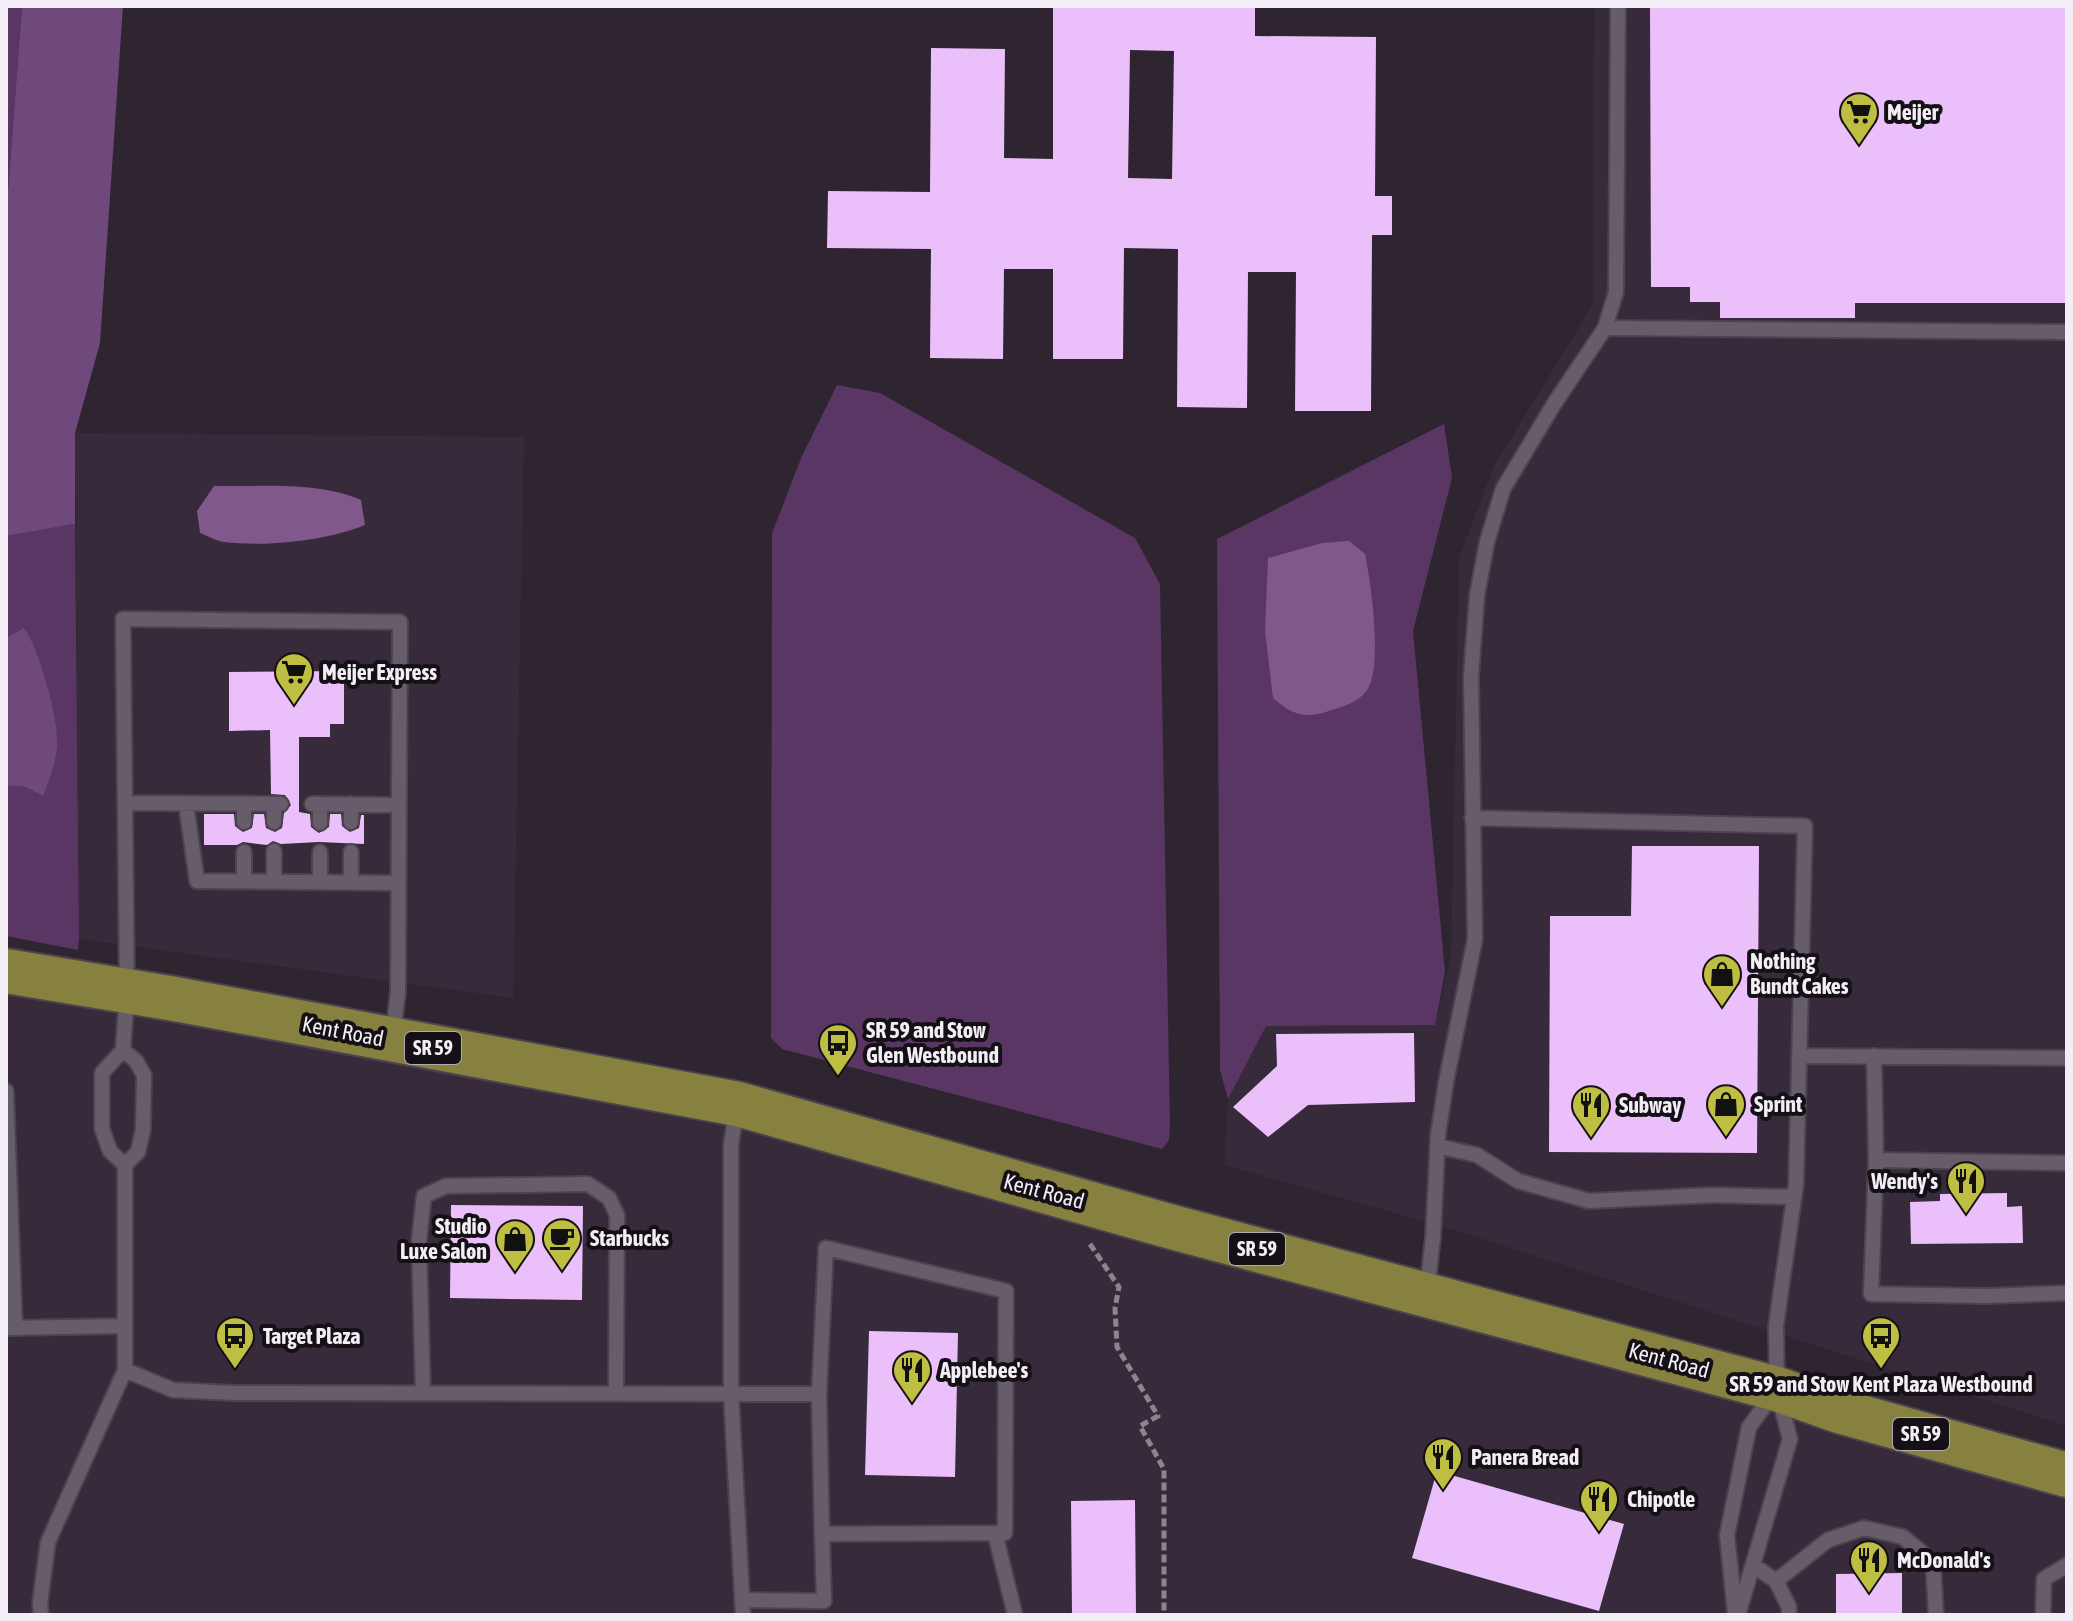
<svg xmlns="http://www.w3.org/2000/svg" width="2073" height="1621" font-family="'Asap Condensed',sans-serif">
  <rect width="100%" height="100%" fill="#2e2530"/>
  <!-- built -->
  <path fill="#372a3b" d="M1594,6H2067V1426L1445,1227L1224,1165L1228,1099L1265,1026L1435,1024L1451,956L1459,558L1494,466L1593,304Z
    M75,433L524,437L513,998L79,939Z
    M6,980L837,1145L2067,1483V1615H6Z"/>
  <!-- green -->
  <path fill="#593664" d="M6,6H22L6,218Z
    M837,385L880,393L1135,538L1160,584L1170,1126L1169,1140L1162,1149L782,1049L771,1038L772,533L802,456Z
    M1444,424L1452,478L1413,631L1445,972L1435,1025L1266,1026L1228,1099L1220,1070L1217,539Z
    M75,524L79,939L78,950L6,936V536Z"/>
  <!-- forest -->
  <path fill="#70497c" d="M22,6H123L100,343L75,433V524L6,536V218Z
    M24,628C39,648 60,723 57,748C55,765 49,781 43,796L26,787L6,785V638Z"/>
  <!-- water -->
  <path fill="#80588c" d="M214,486C261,487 317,481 361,500L365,525C327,541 265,547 224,542C216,541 208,536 200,533L197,511Z
    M1349,541L1365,554C1371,582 1383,668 1367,690C1358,703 1344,706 1329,711C1305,719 1292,715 1273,698L1265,631L1268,558L1322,543Z"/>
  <!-- building -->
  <path fill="#ebbff9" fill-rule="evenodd" d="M1053,6H1255V36L1376,37L1375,196H1392V235H1372L1371,411H1295L1296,272H1248L1247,408L1177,407L1178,249L1124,248L1123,359H1053V269H1004L1003,359L930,358L931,249L827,248L828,191L930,192L931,48L1005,49L1004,158L1053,159ZM1130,50L1174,51L1172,179L1128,178Z
    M1650,6H2067V303H1855V318H1720V302H1690V287H1651Z
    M344,671V724H330V737H299V812L310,814L311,827L319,833L329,827L330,814H341L342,826L350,832L359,828L361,815H364V844L319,842L281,844L273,841L267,845L243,842L237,845H204V814H234L235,826L243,832L252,828L254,814H264L266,828L275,832L282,828L284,813L291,805L285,795L271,794L270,730L229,731V672Z
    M1632,846H1759L1757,1153L1549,1152L1550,916H1631Z
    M1414,1033L1415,1102L1308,1105L1268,1137L1233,1107L1277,1066L1276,1034Z
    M2007,1193V1207L2022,1206L2023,1243L1911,1244L1910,1202L1940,1201V1194Z
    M451,1205L583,1206L582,1300L450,1298Z
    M869,1331L958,1333L955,1477L865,1475Z
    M1437,1471L1624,1524L1599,1611L1412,1558Z
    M1135,1500L1136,1615H1072L1071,1501Z
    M1902,1573V1615H1836V1574Z"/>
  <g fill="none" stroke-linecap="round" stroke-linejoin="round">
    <!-- lane casing -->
    <g stroke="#4b444d" stroke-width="18">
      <path id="lane" d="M1605,328L2067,332
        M125,803L281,804
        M186,804L197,881L398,883
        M244,804V822
        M274,804V822
        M312,804L399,805
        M320,804V823
        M351,804V822
        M1472,818L1805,826L1796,1184L1776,1326L1777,1389L1790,1439L1738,1615
        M274,851V881
        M244,852V881
        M320,852V882
        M351,852V882
        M1801,1056L2067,1058
        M1874,1056L1876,1160L1871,1294L1987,1296L2067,1293
        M6,1091L15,1328
        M737,1108L731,1144V1393L743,1615
        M1437,1146L1477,1155L1518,1181L1589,1201L1712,1195L1794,1197
        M1876,1160L2067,1163
        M125,1165L110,1151L102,1129V1073L123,1050L127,992L123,619L400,622L398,992L393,1034
        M1427,1291L1433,1237L1438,1135L1446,1082L1475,939L1471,676L1477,595L1487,542L1503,489L1554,404L1605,328L1616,292L1618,6
        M6,1328L125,1326
        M125,1370L173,1390L234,1393L819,1394L822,1534L1005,1533L1006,1291L826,1248L819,1394
        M423,1393L419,1240L424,1196L446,1186L588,1184L609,1198L617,1215L616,1393
        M995,1533L1015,1615
        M1753,1565L1776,1581L1828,1540L1864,1528L1903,1537L1933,1562L1936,1615
        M1776,1581L1789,1607V1615
        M743,1600L824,1601L822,1534
        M1735,1613L1727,1535L1749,1427L1774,1393
        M41,1615L40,1603L48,1542L125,1370V1165L138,1152L143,1130L144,1075L136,1061L123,1050
        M2043,1615L2044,1579L2067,1565"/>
    </g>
    <!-- primary casing -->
    <g stroke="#4b444d" stroke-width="48">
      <path id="primary" d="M6,971L175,999L738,1104L1172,1227L1777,1389L1839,1411L2067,1475"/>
    </g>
    <!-- path -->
    <path stroke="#8c858e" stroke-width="5" stroke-dasharray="8 4" stroke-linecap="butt" d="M1090,1244L1119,1287L1115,1308L1117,1347L1158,1416L1140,1426L1164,1469V1615"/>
    <!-- lane -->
    <use href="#lane" stroke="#675d6a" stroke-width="14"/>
    <!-- primary -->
    <use href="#primary" stroke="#86813e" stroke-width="44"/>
  </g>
  <!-- icons -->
  <defs>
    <g id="supermarket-pin" transform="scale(2)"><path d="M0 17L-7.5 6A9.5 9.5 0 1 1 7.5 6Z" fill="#bebf42" stroke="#141015"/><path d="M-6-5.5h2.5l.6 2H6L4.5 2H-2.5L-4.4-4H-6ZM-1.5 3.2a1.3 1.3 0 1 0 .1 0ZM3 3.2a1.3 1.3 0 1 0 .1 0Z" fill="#111"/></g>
    <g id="shop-pin" transform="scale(2)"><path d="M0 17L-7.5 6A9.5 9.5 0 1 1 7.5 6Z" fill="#bebf42" stroke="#141015"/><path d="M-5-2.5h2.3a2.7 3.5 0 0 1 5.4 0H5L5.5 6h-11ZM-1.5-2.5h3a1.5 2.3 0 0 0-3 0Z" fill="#111"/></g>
    <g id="bus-pin" transform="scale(2)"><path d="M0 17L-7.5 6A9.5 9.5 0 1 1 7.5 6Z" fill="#bebf42" stroke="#141015"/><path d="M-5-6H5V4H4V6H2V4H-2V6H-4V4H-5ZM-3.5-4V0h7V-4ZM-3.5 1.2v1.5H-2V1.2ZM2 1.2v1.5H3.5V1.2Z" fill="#111"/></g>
    <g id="restaurant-pin" transform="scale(2)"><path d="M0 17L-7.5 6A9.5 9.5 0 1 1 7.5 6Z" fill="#bebf42" stroke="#141015"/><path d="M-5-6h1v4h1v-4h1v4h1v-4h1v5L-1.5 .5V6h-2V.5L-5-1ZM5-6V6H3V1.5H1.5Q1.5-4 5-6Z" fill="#111"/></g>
    <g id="cafe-pin" transform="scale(2)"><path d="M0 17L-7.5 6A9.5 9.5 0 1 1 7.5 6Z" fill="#bebf42" stroke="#141015"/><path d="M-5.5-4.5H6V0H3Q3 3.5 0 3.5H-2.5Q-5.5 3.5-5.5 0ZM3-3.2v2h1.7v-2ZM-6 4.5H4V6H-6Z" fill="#111"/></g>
  </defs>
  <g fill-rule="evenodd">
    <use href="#supermarket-pin" x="1859" y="112"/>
    <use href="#supermarket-pin" x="294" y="672"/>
    <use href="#shop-pin" x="1722" y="974"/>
    <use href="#bus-pin" x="838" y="1043"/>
    <use href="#shop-pin" x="1726" y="1104"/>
    <use href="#restaurant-pin" x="1591" y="1105"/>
    <use href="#restaurant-pin" x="1966" y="1181"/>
    <use href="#cafe-pin" x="562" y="1238"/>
    <use href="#shop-pin" x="515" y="1239"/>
    <use href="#bus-pin" x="235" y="1336"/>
    <use href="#bus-pin" x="1881" y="1336"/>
    <use href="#restaurant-pin" x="912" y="1370"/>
    <use href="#restaurant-pin" x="1443" y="1457"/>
    <use href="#restaurant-pin" x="1599" y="1499"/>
    <use href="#restaurant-pin" x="1869" y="1560"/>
  </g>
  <g text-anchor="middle" stroke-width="8" stroke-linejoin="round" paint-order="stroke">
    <!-- shield labels -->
    <g fill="#141015" stroke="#b0abb2" stroke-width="2">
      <rect x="405" y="1032" width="56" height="32" rx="6"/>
      <rect x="1229" y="1233" width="56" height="32" rx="6"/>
      <rect x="1893" y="1418" width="56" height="32" rx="6"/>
    </g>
    <g font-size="20" font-weight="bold" fill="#f3eef5">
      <text x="433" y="1055">SR 59</text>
      <text x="1257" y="1256">SR 59</text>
      <text x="1921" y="1441">SR 59</text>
    </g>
    <!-- poi labels -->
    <g font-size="22" font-weight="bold" fill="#f3eef5" stroke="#141015" text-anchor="start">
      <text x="1887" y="120">Meijer</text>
      <text x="322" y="680">Meijer Express</text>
      <text x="1750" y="969">Nothing<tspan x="1750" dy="25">Bundt Cakes</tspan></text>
      <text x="866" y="1038">SR 59 and Stow<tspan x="866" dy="25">Glen Westbound</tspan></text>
      <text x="1754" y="1112">Sprint</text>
      <text x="1619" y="1113">Subway</text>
      <text x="1938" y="1189" text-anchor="end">Wendy's</text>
      <text x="487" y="1234" text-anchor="end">Studio<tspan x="487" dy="25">Luxe Salon</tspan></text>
      <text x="590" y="1246">Starbucks</text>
      <text x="263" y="1344">Target Plaza</text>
      <text x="940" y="1378">Applebee's</text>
      <text x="1881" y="1392" text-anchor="middle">SR 59 and Stow Kent Plaza Westbound</text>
      <text x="1471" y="1465">Panera Bread</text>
      <text x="1627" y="1507">Chipotle</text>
      <text x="1897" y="1568">McDonald's</text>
    </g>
    <!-- street labels -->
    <g font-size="22" fill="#f3eef5" stroke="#141015">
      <text transform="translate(343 1031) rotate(11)" y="8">Kent Road</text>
      <text transform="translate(1044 1191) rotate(15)" y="8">Kent Road</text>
      <text transform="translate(1669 1360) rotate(15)" y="8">Kent Road</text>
    </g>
  </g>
  <!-- border -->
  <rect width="2073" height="1621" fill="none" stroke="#f3eef5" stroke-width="16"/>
</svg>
